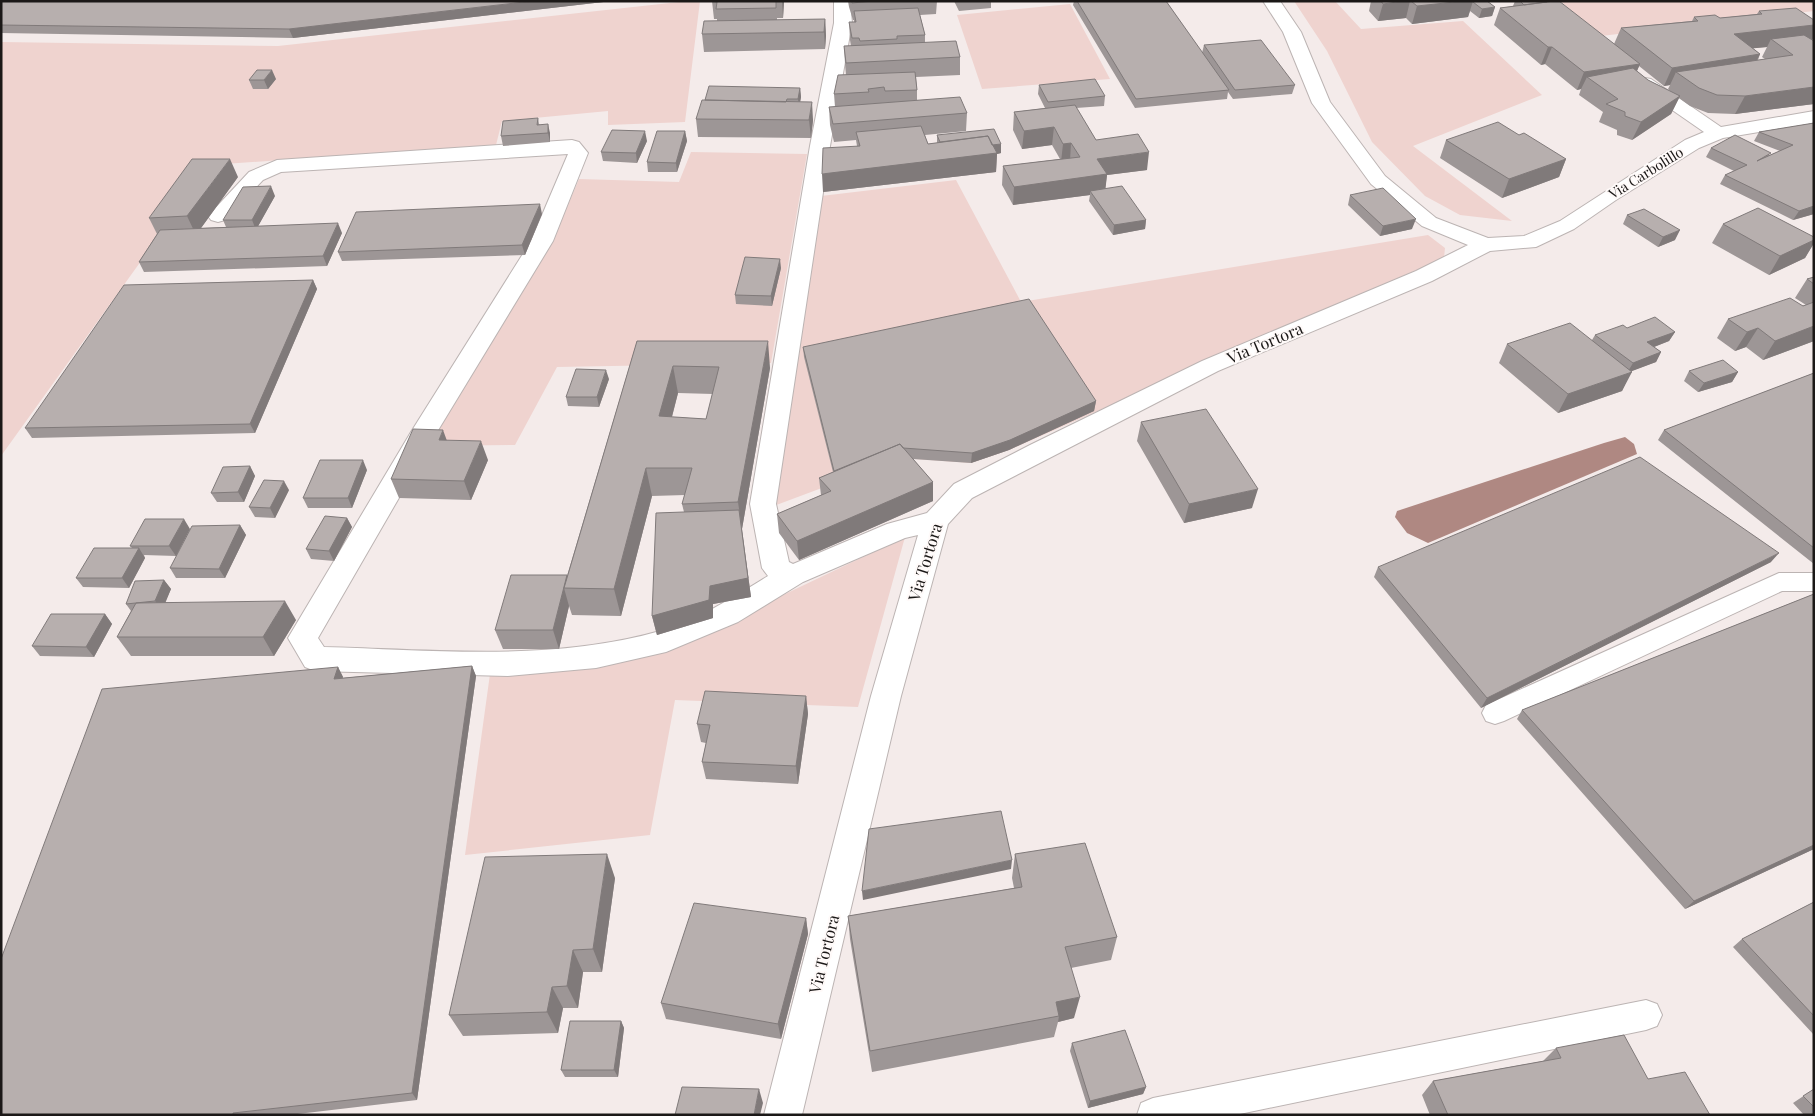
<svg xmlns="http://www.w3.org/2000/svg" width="1815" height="1116" font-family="'Playfair Display',serif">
  <rect width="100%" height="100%" fill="#f4ebea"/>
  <!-- green -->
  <path fill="#efd3cf" d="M688,1H700L685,122L608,125V111L502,121L496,145L210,165L1,456V42L278,46Z
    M1294,1H1335L1361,29L1463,21L1542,95L1413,146L1512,221L1460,215L1425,196L1372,142L1327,51Z
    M1560,1H1814V11L1601,36Z
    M1070,4L1110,79L982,89L957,15Z
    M691,152L807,154L771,363L557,367L515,445L421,446L552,242L579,179L679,182Z
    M956,180L1021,302L1428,235L1445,248L1444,258L1009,450L971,463L902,458L771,507L821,196Z
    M905,537L858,707L675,700L650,835L465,855L490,674L661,653Z"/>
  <!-- water -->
  <path fill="#af8882" d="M1625,437L1634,444L1637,454L1428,543L1407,533L1395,517L1397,511L1604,443Z"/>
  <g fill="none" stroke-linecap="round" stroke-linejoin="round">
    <!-- lane casing -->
    <g stroke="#bcb4b3" stroke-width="2">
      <path id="lane" d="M1779,573H1814V591H1782L1504,721L1495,724L1486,721L1482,713L1486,705Z
        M1646,1000L1657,1004L1662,1015L1657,1026L1646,1030L1235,1115H1137L1141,1103L1153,1098Z"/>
    </g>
    <!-- street casing -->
    <g stroke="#bcb4b3" stroke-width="2">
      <path id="street" d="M834,1H850L852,23L830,146L776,504L789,562L793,564L887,524L927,513L954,484L1030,445L1202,361L1416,271L1468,245L1422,226L1371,184L1312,103L1283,32L1263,1H1280L1301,32L1330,102L1385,176L1436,218L1488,238L1524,236L1560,221L1685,140L1704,132L1639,87L1636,83L1639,79L1645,78L1651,79L1721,127L1814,111V123L1723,138L1699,148L1616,200L1574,229L1536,247L1490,251L1432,281L1218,371L972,498L948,524L901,696L802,1115H764L871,696L918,535L905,538L803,582L738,622L666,652L596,668L508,676L315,671L305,667L288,638L411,432L531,241L568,154L281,172L263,180L225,220L218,222L211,220L208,216L249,172L277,160L572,140L579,142L588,153L553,241L437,432L318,638L324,647C435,650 551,662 660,631C698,620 735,596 768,576L762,568L750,504L810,146L834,23Z"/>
    </g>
    <!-- lane -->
    <use href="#lane" fill="#fff" fill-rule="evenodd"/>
    <!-- street -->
    <use href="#street" fill="#fff" fill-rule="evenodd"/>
  </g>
  <!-- wall -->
  <path fill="#9d9696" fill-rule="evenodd" d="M1,1H612L293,38L1,33Z
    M712,1H784L783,18H777V20L825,19L826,36L825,49L704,52L702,34L717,21V19H714Z
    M848,1H937L936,14L920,15L925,35V43L960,57V75L916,77L917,90V100L967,113L966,131L925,135L928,144L937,143V135L1001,144V153L997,154L996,172L823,192L857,146L856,140L834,142L830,125L829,107H835L834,94L846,75L845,64L844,46H851L850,40L849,22H854V20H853L849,7Z
    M954,1H991V8L959,11Z
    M1074,1H1166L1202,53L1204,45L1295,85L1292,94L1233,99L1228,92L1227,99L1135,108L1073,5Z
    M1371,1H1487L1495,7L1492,16L1479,18L1470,11L1468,17L1412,24L1406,18L1378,21L1369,11Z
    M1515,1H1546L1614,44L1621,28L1692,21L1694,17L1720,18L1757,14L1759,11L1814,20V37L1812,40L1814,41V104L1735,114L1708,113L1690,106L1679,98L1671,114L1632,140L1617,135V130L1599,122L1603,112L1579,95L1581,89L1577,90L1545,64L1541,65L1494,25L1500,8L1513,6ZM1767,47L1762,57L1765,59L1758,60L1760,54L1753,48ZM1639,66L1664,86L1670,85L1668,89L1670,91L1648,80L1637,71Z
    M276,79L268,89H253L249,80Z
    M1039,85L1105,96L1104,106L1076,108L1096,140L1147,170L1107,175L1105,189L1146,220L1145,229L1113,235L1089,201L1090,195L1013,205L1002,185L1003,166L1060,159L1052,145L1022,149L1013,130L1014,112L1045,108L1038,94Z
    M800,88L801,97L800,102L813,120L811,138L698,137L696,119L705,100Z
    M538,118L539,124L550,133V142L503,146L501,136Z
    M1814,123V214L1793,220L1720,184L1725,175L1734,171L1706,157L1711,148L1770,155L1780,151L1754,141L1759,132Z
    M685,131L687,141L677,172H648L647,162Z
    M1519,135L1566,159L1559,177L1502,198L1440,158L1446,140Z
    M647,141L637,163L603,161L601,152Z
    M238,177L201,228L226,227L223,220L275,196L258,226L342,233L327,266L144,272L139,262L157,234L149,218Z
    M1350,195L1412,229L1380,236L1348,205Z
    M542,214L525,255L342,261L338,252Z
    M1627,215L1675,240L1658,247L1623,224Z
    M1723,224L1814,237V243L1805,258L1769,275L1712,243Z
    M781,268L772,306L736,304L735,295Z
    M1814,277V341L1763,360L1746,347L1735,351L1717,338L1728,319L1806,305L1795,298L1807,279Z
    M313,280L317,289L255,433L32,438L25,428Z
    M1627,328L1675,332L1669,341L1654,347L1661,352L1656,362L1631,371L1622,391L1558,413L1499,363L1507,344L1592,340L1595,335Z
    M637,341L770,368L742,529L751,597L713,604V618L657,635L652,616L684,512L682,504L685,495L652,496L621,616L572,615L569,606L559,649H503L495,630L567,576ZM678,393L713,394L706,419L672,417Z
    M803,347L1096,401L1094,411L1009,450L971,463L913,459L933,482V501L799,560L779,533L777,514L821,495L819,478L833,472L804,357Z
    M1689,371L1738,372L1732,382L1698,392L1684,381Z
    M1814,373V564L1658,440L1664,430Z
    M609,379L599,407L568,406L566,397Z
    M1141,422L1252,508L1184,523L1137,441Z
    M488,460L471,500L399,498L391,479Z
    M250,466L255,476L244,502H217L211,493Z
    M367,470L352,508H308L303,498Z
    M289,490L275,518L255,517L249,507Z
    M347,518L352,527L334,561L311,559L306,549Z
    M240,525L246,535L225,578H176L170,568Z
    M190,529L176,556L144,555L145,558L129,588L83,587L76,578L132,548L130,546Z
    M1771,562L1481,708L1374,577L1378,567Z
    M164,580L171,589L165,602L296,620L274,656H131L117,637L131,611L126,604Z
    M1814,594V849L1685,909L1517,719L1522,710Z
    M105,614L112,624L94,657L40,656L32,646Z
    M472,666L476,676L417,1100L289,1115H1L338,667L343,677L342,678Z
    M806,696L808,714L798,784L706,779L702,762L706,743L701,742L697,724Z
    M1015,854L1117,937L1111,960L1071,968L1074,1018L1058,1022L1054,1037L872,1072L850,939L848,916L1014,888L1012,878Z
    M615,878L602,972H583L578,1008H563L558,1033L463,1036L449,1015Z
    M1814,902V1035L1733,947L1742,939Z
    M806,918L808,934L781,1039L666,1019L661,1003Z
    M621,1021L624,1028L618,1077H565L561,1070Z
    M1072,1043L1146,1087L1143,1094L1088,1108L1070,1051Z
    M1556,1048L1648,1079L1710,1115H1430L1422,1095L1433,1081L1543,1061Z
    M1814,1089V1115H1804L1793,1103Z"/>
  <!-- shaded-wall -->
  <path fill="#807a7a" d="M533,1H612L293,38L289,29Z
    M782,1L784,2L783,18Z
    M1404,1H1410L1406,18L1378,21L1383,4Z
    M1464,1H1473L1468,17L1412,24L1417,6Z
    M1495,7L1492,16L1479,18L1482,9Z
    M825,19L826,36L825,49L824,32Z
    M1814,25V37L1811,42L1771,39L1767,47L1726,51L1734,34Z
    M1548,47H1552L1545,64L1541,65Z
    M1760,54L1751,72H1676L1670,85L1664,86L1672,68Z
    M1640,64L1632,82L1587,77L1581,89L1577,90L1584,72Z
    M272,70L276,79L268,89L264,80Z
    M1814,87V104L1735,114L1745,96Z
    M800,88L801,97L799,108L798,99Z
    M1680,96L1671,114L1632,140L1641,122Z
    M812,102L813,120L811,138L809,120Z
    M548,124L550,133V142L548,133Z
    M1054,127L1052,145L1022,149L1024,131Z
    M645,131L647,141L637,163L636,153Z
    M685,131L687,141L677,172L676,163Z
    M1071,143L1070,161L1061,162L1063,144Z
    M1001,144V153L997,154L996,172L823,192L822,174L944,150Z
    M1149,152L1147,170L1107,175L1105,193L1090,191V195L1013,205L1014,187L1097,159Z
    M230,159L238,177L196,235L187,216Z
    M1566,159L1559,177L1502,198L1509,179Z
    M271,186L275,196L256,230L252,220Z
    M540,204L542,214L525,255L522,245Z
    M1814,206V214L1793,220L1799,211Z
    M1416,219L1412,229L1380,236L1383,226Z
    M1146,220L1145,229L1113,235L1114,225Z
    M338,223L342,233L327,266L323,256Z
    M1680,230L1675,240L1658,247L1663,237Z
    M1814,240V243L1805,258L1769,275L1780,256Z
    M780,259L781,268L772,306L771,296Z
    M313,280L317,289L255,433L250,424Z
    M1814,326V341L1763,360L1775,341Z
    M1758,328L1746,347L1735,351L1747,332Z
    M1675,332L1669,341L1641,352L1647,342Z
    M768,341L770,368L742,529L738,502Z
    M1661,352L1656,362L1627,373L1633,363Z
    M673,366L678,393L665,443L659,416Z
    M606,370L609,379L599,407L597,397Z
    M1632,372L1622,391L1558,413L1568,394Z
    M1738,372L1732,382L1698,392L1704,383Z
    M1096,401L1094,411L1009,450L971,463L972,453Z
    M443,430L450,449L439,440Z
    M481,441L488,460L471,500L464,481Z
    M363,460L367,470L352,508L348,498Z
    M250,466L255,476L244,502L238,492Z
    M646,468L652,496L621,616L614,589Z
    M284,481L289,490L275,518L270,508Z
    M933,482V501L799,560L797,541Z
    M1258,489L1252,508L1184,523L1189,504Z
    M739,510L751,597L713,604V618L657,635L652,616L710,586Z
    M347,518L352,527L334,561L329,551Z
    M184,519L190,529L176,556L169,546Z
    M240,525L246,535L225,578L219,569Z
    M139,548L145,558L129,588L122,578Z
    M1779,553L1771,562L1481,708L1487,698Z
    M567,575L571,588H564L569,606L559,649L553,630Z
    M164,580L171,589L162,611L155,601Z
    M285,601L296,620L274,656L263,637Z
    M105,614L112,624L94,657L86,647Z
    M472,666L476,676L417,1100L412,1093Z
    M338,667L343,677L339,689L334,679Z
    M806,696L808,714L798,784L796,766Z
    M1814,845V849L1685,909L1694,901Z
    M607,854L615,878L602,972L593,949Z
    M1012,860L1011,869L863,900L862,891Z
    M806,918L808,934L781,1039L778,1024Z
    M573,950L583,972L578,1008L567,986Z
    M552,987L563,1008L558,1033L547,1012Z
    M1080,997L1074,1018L1058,1022L1059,1016L1056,1002Z
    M621,1021L624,1028L618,1077L614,1070Z
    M1146,1087L1143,1094L1088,1108L1090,1101Z
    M759,1089L763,1103L760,1115H754Z"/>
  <!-- building -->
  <path fill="#b7afae" stroke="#807a7a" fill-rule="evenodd" d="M1,1H533L289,29L1,25Z
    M712,1H776V8L716,9L717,2Z
    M852,1H873L852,3Z
    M1077,1H1166L1229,90L1136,99Z
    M1381,1H1404L1383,4Z
    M1411,1H1464L1417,6Z
    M1473,1H1487L1495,7L1482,9L1473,2Z
    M1520,1H1546L1547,2L1524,5Z
    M1554,1H1559L1640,64L1584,72L1552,47H1548L1500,8Z
    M918,8L925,35L897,36V39L860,41L859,38H852L849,22H856L854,11Z
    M1796,8L1814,20V25L1734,34L1760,54L1672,68L1621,28L1698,21L1694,17L1715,15L1720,18L1762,14L1759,11Z
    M825,19L824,32L702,34L704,21Z
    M1804,35L1814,41V87L1745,96L1717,95L1699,88L1676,72L1793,55L1771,39Z
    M1261,40L1295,85L1235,90L1204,45Z
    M956,41L960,57L846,63L844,46Z
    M1633,68L1648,80L1680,96L1641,122L1625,116V112L1606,104L1618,99L1587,77Z
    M257,70H272L264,80H249Z
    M915,72L917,90L885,91L884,87L868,89L869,92L834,94L838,75Z
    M1095,79L1105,96L1048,102L1039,85Z
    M709,86L800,88L798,99H787L786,102L705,100Z
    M960,97L967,113L833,124L829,107Z
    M702,100L812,102L809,120L696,119Z
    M1075,105L1096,140L1138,134L1149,152L1097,159L1107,174L1014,187L1003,166L1080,157L1071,143L1063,144L1054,127L1024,131L1014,112Z
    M538,118L537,125L548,124V133L501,136L503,121Z
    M1498,122L1519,135L1524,133L1566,159L1509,179L1446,140Z
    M1814,123V206L1799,211L1725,175L1747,165L1711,148L1735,135L1771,153L1757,161L1793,145L1759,132Z
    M921,126L928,144L988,136L997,153L822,174L823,148L860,146L856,132Z
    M994,129L1001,144L992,145L988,136L940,142L937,135Z
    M612,130L645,131L636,153L601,152Z
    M657,131H685L676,163L647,162Z
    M192,159H230L187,216L149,218Z
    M271,186L252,220H223L243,187Z
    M1122,186L1146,220L1114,225L1090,191Z
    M1383,188L1416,219L1383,226L1350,195Z
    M540,204L522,245L338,252L356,212Z
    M1758,208L1814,237V240L1780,256L1723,224Z
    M1644,209L1680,230L1663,237L1627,215Z
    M338,223L323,256L139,262L160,230Z
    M745,257L780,259L771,296L735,295Z
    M1814,277V284L1807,279Z
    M313,280L250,424L25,428L124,285Z
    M1790,298L1803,306L1814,302V326L1775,341L1758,328L1747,332L1728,319Z
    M1029,299L1096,401L1010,440L972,453L903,448L900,444L834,471L803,347Z
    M1655,317L1675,332L1647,342L1661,352L1633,363L1595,335L1623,325L1627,328Z
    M1570,323L1632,372L1568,394L1507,344Z
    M637,341H768L738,502L682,504L692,468H646L614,589L564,588ZM673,366L719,367L706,419L659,416Z
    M1723,360L1738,372L1704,383L1689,371Z
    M576,369L606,370L597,397H566Z
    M1814,373V548L1664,430Z
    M1206,409L1258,489L1189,504L1141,422Z
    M413,429L443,430L439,440L481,441L464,481L391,479Z
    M900,444L933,482L797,541L777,514L831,491L819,478Z
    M1640,457L1779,553L1487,698L1378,567Z
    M320,460H363L348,498H303Z
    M250,466L238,492L211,493L223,467Z
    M264,480L284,481L270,508L249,507Z
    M739,510L748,578L710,586L709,600L652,616L656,513Z
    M325,516L347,518L329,551L306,549Z
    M145,519H184L169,546H130Z
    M240,525L219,569L170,568L192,526Z
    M94,548H139L122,578H76Z
    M511,575H567L553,630H495Z
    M164,580L155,601L126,604L135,581Z
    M1814,594V845L1694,901L1522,710Z
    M285,601L263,637H117L136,603Z
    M51,614H105L86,647L32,646Z
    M472,666L412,1093L233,1113V1115H1V959L102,689L338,667L334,679Z
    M705,691L806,696L796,766L702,762L710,725L697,724Z
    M1001,811L1012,860L862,891L869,829Z
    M1085,843L1117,937L1065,947L1080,997L1056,1002L1059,1016L870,1051L848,916L1022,887L1015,854Z
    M607,854L593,949L573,950L567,986L552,987L547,1012L449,1015L485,857Z
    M1814,902V1016L1742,939Z
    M694,903L806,918L778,1024L661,1003Z
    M570,1021H621L614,1070H561Z
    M1125,1030L1146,1087L1090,1101L1072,1043Z
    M1624,1035L1648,1079L1685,1072L1710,1115H1448L1433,1081L1561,1058L1556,1048Z
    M682,1087L759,1089L754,1115H675Z
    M1814,1089V1107L1803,1096Z"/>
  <g text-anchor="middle" stroke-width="4" stroke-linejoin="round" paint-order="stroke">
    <!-- far-street labels -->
    <g font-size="14" fill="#1b1817" stroke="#fffaf9">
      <text transform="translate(1646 173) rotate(-32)" y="5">Via Carbolillo</text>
    </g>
    <!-- street labels -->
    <g font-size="16" fill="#1b1817" stroke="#fffaf9">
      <text transform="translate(1265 343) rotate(-23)" y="6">Via Tortora</text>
      <text transform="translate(925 562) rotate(-73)" y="6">Via Tortora</text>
      <text transform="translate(824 954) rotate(-76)" y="6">Via Tortora</text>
    </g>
  </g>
  <!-- border -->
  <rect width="1815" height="1116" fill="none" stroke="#1b1817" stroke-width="5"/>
</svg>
